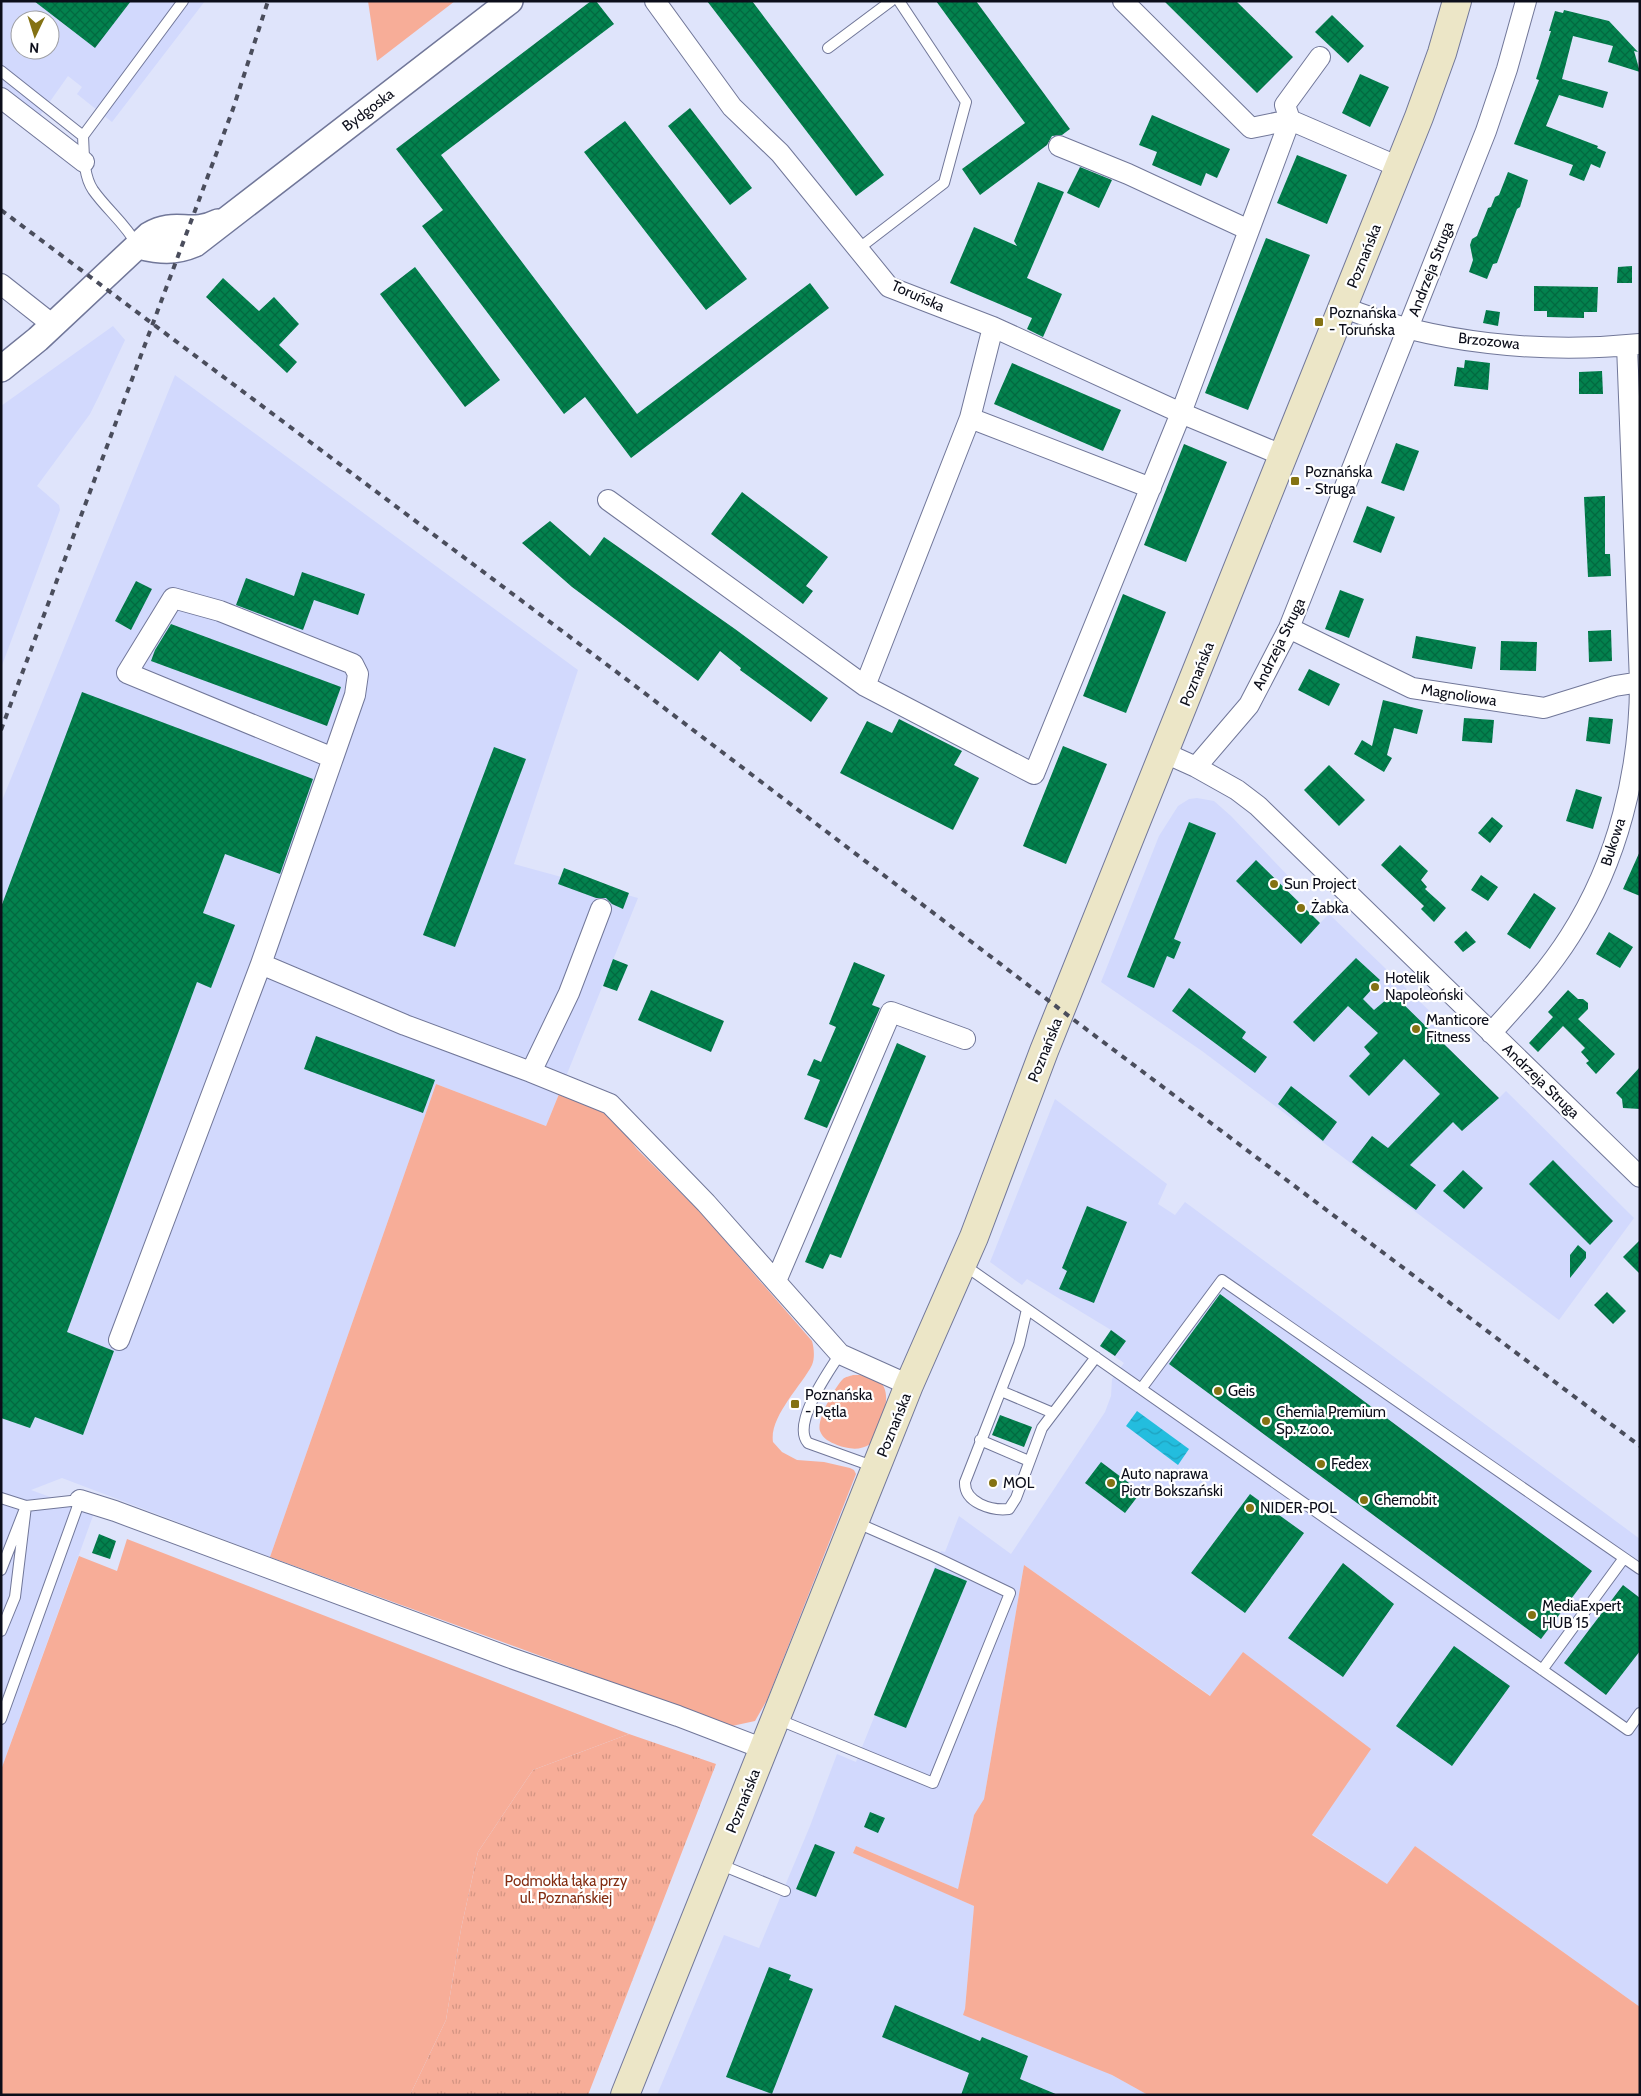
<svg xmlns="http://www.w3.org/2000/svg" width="1641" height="2096" font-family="Cabin,sans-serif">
  <defs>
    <pattern id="park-tufts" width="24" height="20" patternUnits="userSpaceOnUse" patternTransform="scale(1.25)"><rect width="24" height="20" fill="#f7ad98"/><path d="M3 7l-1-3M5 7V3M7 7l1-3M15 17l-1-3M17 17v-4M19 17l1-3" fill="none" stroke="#d39482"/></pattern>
    <pattern id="water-waves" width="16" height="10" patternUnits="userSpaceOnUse" patternTransform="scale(1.25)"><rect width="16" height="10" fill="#23bdde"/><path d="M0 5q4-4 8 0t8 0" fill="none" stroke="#1ea1be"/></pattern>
    <pattern id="building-cross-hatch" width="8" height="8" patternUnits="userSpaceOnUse" patternTransform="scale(1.25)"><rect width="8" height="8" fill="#03824e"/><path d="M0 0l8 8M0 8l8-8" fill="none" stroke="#036940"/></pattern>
  </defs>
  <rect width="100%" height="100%" fill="#dfe4fb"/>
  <!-- built -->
  <path fill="#d2d9fd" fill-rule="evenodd" d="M1,1H205L112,122L77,94L82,87L68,76L39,117L1,88ZM20,20H50V50H20Z
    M113,326L125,340L98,398L90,414L37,486L59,505L60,510L1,668V406Z
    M175,375L578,670L514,864L638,898L546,1126L436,1084L270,1557L62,1478L31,1490L94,1513L1,1770V803Z
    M1197,798L1214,801L1231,816L1292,880L1285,888L1320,923L1329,914L1441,1022L1432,1032L1499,1098L1506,1091L1634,1218L1559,1320L1202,1051L1101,982L1159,836L1178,806L1189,799Z
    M1055,1099L1167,1184L1158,1204L1175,1215L1185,1202L1640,1539V2007L1415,1846L1387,1884L1312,1834L1243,1652L1211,1696L1024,1565L984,1799L974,1815L958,1889L856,1846L853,1852L974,1906L965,2009L1112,2075L1148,2095H657L724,1935L759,1948L810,1826L837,1754L856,1762L941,1551L945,1552L959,1516L1011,1554L1105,1412L1111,1396L1112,1379L1124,1363L1100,1346L1111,1330L1027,1279L1022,1285L990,1262Z"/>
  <!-- green -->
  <path fill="#f7ad98" d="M368,1H455L377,61Z
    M436,1084L546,1126L559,1094L592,1106L614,1119L637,1149L701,1213L812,1341C814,1348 815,1358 812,1365C802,1385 769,1417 773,1442L782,1452L797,1460L824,1462L850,1468L854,1470L856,1474L767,1700L755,1721L732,1726L721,1722L270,1557Z
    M853,1375C890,1374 891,1395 880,1424C878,1430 876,1440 870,1444C860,1451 848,1449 837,1445C830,1442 823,1439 820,1431C816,1420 835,1387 843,1379C845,1377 850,1376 853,1375Z
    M127,1539L629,1734L533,1770L478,1852L461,1929L446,2020L410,2095H1V1770L79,1556L117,1571Z
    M1024,1565L1210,1696L1243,1652L1371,1749L1312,1835L1387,1884L1415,1846L1640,2007V2095H1148L1112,2075L963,2015L965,2009L974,1906L853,1853L856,1846L958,1889L974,1815L984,1799Z"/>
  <!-- park -->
  <path fill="url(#park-tufts)" d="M629,1734L716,1764L588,2095H410L446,2020L461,1929L478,1852L533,1770Z"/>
  <!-- water -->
  <path fill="url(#water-waves)" d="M1137,1411L1189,1449L1178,1465L1126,1426Z"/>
  <!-- building -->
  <path fill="url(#building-cross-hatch)" d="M34,1H131L95,48Z
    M591,1H596L614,24L441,155L637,414L810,283L829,308L631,458L585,397L564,414L422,226L443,210L396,149Z
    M707,1H752L884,175L856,196Z
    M936,1H976L1070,129L1062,135L1052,136L1047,145L980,195L962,169L1025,123Z
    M1164,1H1236L1293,57L1257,93Z
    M1564,10L1609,21L1638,52L1634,51L1640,72L1608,62L1613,46L1573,36L1562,79L1608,92L1603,108L1559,95L1546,126L1598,146L1597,148L1606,152L1600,168L1591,164L1584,181L1569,175L1573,165L1514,144L1539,80L1536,79L1551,31H1549L1555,11L1563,13Z
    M1332,15L1364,46L1348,63L1315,32Z
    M1360,74L1389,87L1370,127L1342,113Z
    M690,108L752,188L730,205L668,126Z
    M1152,115L1230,149L1217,178L1206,173L1201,186L1152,165L1157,152L1139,145Z
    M625,121L747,279L706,310L584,152Z
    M1297,155L1347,175L1327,224L1277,203Z
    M1080,167L1112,180L1099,208L1067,193Z
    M1508,172L1528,180L1520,207L1517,209L1497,263L1493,264L1487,279L1469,272L1473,260L1470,245L1472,239L1477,236L1488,208L1491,207L1495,197L1499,195Z
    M1038,182L1064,192L1027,278L1062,294L1043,337L1027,329L1032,318L950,283L974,227L1017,246L1014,241Z
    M1266,238L1310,255L1248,410L1205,393Z
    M1632,266V283H1617L1618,267Z
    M415,267L500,380L465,407L380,294Z
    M223,278L259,311L274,297L299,324L279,345L297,362L287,373L206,297Z
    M1534,286L1598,287L1597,312H1584V318L1547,317V311H1534Z
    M1486,310L1500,312L1498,326L1483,323Z
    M1465,360L1490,363L1488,390L1454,386L1457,367L1464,368Z
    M1012,363L1121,410L1103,451L994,404Z
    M1602,371L1603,394H1579V372Z
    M1396,443L1419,451L1404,491L1381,483Z
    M1184,444L1227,462L1186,562L1144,545Z
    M742,492L828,557L806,586L813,591L803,604L711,534Z
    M1605,496V554H1610L1611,576L1588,577L1584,497Z
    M1367,506L1395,517L1381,553L1353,542Z
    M550,521L590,556L604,537L735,629L828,698L811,722L740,670L741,668L720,651L698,681L572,587L522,543Z
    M302,572L365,594L358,615L314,600L303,630L236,605L246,578L294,596Z
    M136,581L152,589L131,630L115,621Z
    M1340,590L1364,599L1349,638L1325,629Z
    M1123,594L1166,612L1126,713L1083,696Z
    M171,624L341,687L327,726L151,661L155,650Z
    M1611,630L1612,661L1589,662L1588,631Z
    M1416,636L1476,647L1472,669L1412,658Z
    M1501,641L1537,642L1536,671L1500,670Z
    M1309,669L1340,684L1329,706L1298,690Z
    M82,692L313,779L280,874L225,854L203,913L235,925L211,988L197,982L67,1332L114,1351L83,1435L35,1417L30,1428L1,1418V907Z
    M1383,700L1423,710L1417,734L1394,728L1387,755L1392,758L1384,772L1354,754L1362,740L1372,746Z
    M1589,717L1613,719L1610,744L1586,741Z
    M1464,718L1494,720L1492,743L1462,741Z
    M899,719L962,751L954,765L979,778L953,830L840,773L867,721L892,733Z
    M1063,746L1107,764L1066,864L1023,846Z
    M494,747L526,759L455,947L423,935Z
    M1329,765L1365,800L1339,826L1304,790Z
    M1576,789L1602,797L1593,829L1566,821Z
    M1492,817L1503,826L1490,843L1478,833Z
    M1189,822L1216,833L1174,939L1181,942L1174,959L1167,956L1154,988L1127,977Z
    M1400,845L1428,871L1421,880L1427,887L1425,889L1446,908L1434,922L1421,909L1424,906L1381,865Z
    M1640,851V896L1623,889Z
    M1256,860L1320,923L1301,944L1236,881Z
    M564,868L629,893L623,909L612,904L606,898H596L558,884Z
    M1481,875L1498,887L1488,901L1471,890Z
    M1534,893L1556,908L1530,949L1507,934Z
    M1466,931L1476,942L1463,952L1454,942Z
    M1609,932L1633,947L1620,968L1596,954Z
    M1356,958L1380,980L1363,999L1374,1010L1393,994L1499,1098L1462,1131L1453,1122L1410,1165L1436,1185L1416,1210L1352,1162L1372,1136L1388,1148L1440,1094L1404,1059L1369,1096L1349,1076L1370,1054L1364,1047L1378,1033L1348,1006L1314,1042L1293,1022Z
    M613,959L628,965L617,991L603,986Z
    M854,962L885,975L872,1005L880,1008L827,1128L804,1119L820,1080L807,1075L814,1059L821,1062L836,1027L829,1024Z
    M1189,988L1246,1032L1242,1038L1267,1057L1255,1073L1172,1011Z
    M651,990L724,1021L711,1052L638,1020Z
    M1568,990L1578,999H1583L1588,1003V1009L1578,1019L1615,1054L1596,1074L1586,1063L1589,1061L1581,1052L1585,1048L1563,1026L1538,1052L1529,1043L1553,1017L1548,1012Z
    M316,1036L435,1080L423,1113L304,1069Z
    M897,1043L926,1056L841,1258L830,1254L823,1269L805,1262Z
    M1640,1067V1109L1623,1108L1622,1099L1616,1093Z
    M1291,1086L1337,1122L1323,1141L1278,1104Z
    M1553,1160L1613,1221L1590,1245L1529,1184Z
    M1463,1170L1483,1188L1464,1209L1443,1191Z
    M1087,1206L1127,1222L1094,1303L1059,1289L1067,1271L1062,1268Z
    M1640,1240V1274L1623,1257Z
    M1578,1245L1586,1252V1258L1570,1278V1255Z
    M1607,1292L1626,1311L1613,1324L1594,1305Z
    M1220,1294L1592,1571L1541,1639L1169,1364Z
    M1111,1330L1126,1341L1115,1356L1100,1346Z
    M1000,1415L1032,1427L1024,1447L992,1435Z
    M1101,1462L1141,1492L1125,1513L1085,1483Z
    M1250,1494L1304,1533L1245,1613L1191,1573Z
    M99,1534L116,1541L110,1559L92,1553Z
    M1343,1563L1394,1604L1343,1677L1288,1638Z
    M935,1568L967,1581L906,1728L874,1715Z
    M1623,1585L1640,1598V1651L1606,1695L1564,1663Z
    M1454,1646L1510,1686L1452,1766L1396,1726Z
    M870,1812L885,1818L878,1833L864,1827Z
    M815,1844L835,1852L816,1897L796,1889Z
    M769,1967L791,1975L789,1980L813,1989L772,2094L726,2077Z
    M895,2005L980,2041L982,2037L1028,2056L1020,2079L1058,2095H961L969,2073L882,2037Z"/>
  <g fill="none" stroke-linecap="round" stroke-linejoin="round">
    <!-- service casing -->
    <g stroke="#717799" stroke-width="12">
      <path id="service" d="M828,48L891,1
        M1,71L83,136C84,153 83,175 93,190C107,210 125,223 137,245
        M83,136L183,1
        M858,249L944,183L966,102L899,1
        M964,1265L1628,1730L1640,1713
        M1027,1309L1019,1344L965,1482C964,1503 992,1511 1009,1509L1016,1498L1042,1428L1096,1357
        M840,1354C829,1371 791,1424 808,1443L875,1467
        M1141,1389L1222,1280L1640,1569
        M1001,1391L1053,1413
        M980,1440L1029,1461
        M1,1498L26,1506L15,1597L1,1631
        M1,1570L26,1506L80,1500L1,1719
        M1542,1670L1624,1558
        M777,1719L933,1783L1010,1593L935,1557L855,1522
        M719,1864L785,1891"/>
    </g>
    <!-- minor casing -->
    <g stroke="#717799" stroke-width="22">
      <path id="minor" d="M655,1L732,107L780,153L889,287L993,327L1181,413L1284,456
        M1123,1L1251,128L1290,120L1399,167
        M1,98L84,162
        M1059,146L1128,174L1249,230
        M1,284L53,325
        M1343,307C1432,344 1544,354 1640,344
        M970,418L1151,488
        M608,500L865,686L1034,774L1181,413L1290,120L1285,105L1320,57
        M1289,628L1412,688L1544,708L1615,686L1640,682
        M865,686L970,418L993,327
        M1165,753L1196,767L1249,705L1289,628L1486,131L1507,69L1526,1
        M1196,767L1237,790L1258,806L1640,1177
        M261,964L333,758L127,673L173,598L220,611L353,664L358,674L355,695L333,758
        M1491,1033C1519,1002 1548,971 1570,936C1618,861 1640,771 1640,682L1627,345
        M531,1072L569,993L601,909
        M776,1281L891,1012L965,1039
        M119,1340L261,964L405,1025L531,1072L610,1104L706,1203L840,1354L909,1385
        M80,1500L115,1511L508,1657L678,1716L764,1749"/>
    </g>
    <!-- tertiary casing -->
    <g stroke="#717799" stroke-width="28">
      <path id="tertiary" d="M138,246C160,251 174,253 195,244L510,1
        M1,369L38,339L149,235C176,219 190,236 218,222"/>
    </g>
    <!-- secondary casing -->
    <g stroke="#717799" stroke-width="30">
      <path id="secondary" d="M625,2095L909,1385L974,1237L1044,1051L1419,117L1442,53L1457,1"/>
    </g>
    <!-- service -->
    <use href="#service" stroke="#fff" stroke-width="10"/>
    <!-- minor -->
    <use href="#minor" stroke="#fff" stroke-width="20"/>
    <!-- tertiary -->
    <use href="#tertiary" stroke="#fff" stroke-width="25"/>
    <!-- secondary -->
    <use href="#secondary" stroke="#ece6c7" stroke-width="28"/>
    <!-- rail -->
    <path stroke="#4a4d5c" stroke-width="4" stroke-dasharray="6 6" stroke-linecap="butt" d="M1,210L634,685L1078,1023L1640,1446
      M1,730L233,109L268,1"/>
  </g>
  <!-- markers -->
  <g fill="#847213" stroke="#fff" stroke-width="2">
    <rect x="1314" y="317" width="10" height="10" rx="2.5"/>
    <rect x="1290" y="476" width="10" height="10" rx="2.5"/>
    <circle cx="1274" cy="884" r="5"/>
    <circle cx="1301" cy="908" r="5"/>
    <circle cx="1375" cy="987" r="5"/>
    <circle cx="1416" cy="1029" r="5"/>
    <circle cx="1218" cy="1391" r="5"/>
    <rect x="790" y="1399" width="10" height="10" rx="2.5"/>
    <circle cx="1266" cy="1421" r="5"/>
    <circle cx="1321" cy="1464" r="5"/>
    <circle cx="993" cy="1483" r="5"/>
    <circle cx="1111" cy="1483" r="5"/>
    <circle cx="1364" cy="1500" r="5"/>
    <circle cx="1250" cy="1508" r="5"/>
    <circle cx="1532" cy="1615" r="5"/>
  </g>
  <g text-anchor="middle" stroke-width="4.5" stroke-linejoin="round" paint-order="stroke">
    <!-- street labels -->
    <g font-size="15" fill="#0c0e1a" stroke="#fff">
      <text transform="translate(368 110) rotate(-37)" y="5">Bydgoska</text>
      <text transform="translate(1364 256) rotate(-68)" y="5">Poznańska</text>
      <text transform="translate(1431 269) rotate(-69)" y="5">Andrzeja Struga</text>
      <text transform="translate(918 296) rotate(24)" y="5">Toruńska</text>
      <text transform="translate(1489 341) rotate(6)" y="5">Brzozowa</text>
      <text transform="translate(1279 644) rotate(-64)" y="5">Andrzeja Struga</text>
      <text transform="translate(1197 674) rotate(-68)" y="5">Poznańska</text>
      <text transform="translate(1459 695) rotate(9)" y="5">Magnoliowa</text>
      <text transform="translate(1613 842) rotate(-72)" y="5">Bukowa</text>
      <text transform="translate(1045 1050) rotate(-68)" y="5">Poznańska</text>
      <text transform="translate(1541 1081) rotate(44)" y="5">Andrzeja Struga</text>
      <text transform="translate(894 1425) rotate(-68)" y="5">Poznańska</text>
      <text transform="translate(743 1801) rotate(-68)" y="5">Poznańska</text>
    </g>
    <!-- poi labels -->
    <g font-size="15" fill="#0c0e1a" stroke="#fff" text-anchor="start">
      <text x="1329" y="318">Poznańska<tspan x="1329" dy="17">- Toruńska</tspan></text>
      <text x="1305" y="477">Poznańska<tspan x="1305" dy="17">- Struga</tspan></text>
      <text x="1284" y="889">Sun Project</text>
      <text x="1311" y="913">Żabka</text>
      <text x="1385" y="983">Hotelik<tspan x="1385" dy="17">Napoleoński</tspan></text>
      <text x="1426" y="1025">Manticore<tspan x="1426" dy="17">Fitness</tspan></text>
      <text x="1228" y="1396">Geis</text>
      <text x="805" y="1400">Poznańska<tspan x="805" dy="17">- Pętla</tspan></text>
      <text x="1276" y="1417">Chemia Premium<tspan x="1276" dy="17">Sp. z.o.o.</tspan></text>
      <text x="1331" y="1469">Fedex</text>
      <text x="1121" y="1479">Auto naprawa<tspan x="1121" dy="17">Piotr Bokszański</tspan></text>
      <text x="1003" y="1488">MOL</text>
      <text x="1374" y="1505">Chemobit</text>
      <text x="1260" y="1513">NIDER-POL</text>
      <text x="1542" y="1611">MediaExpert<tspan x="1542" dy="17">HUB 15</tspan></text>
    </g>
    <!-- park labels -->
    <g font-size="15" fill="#832d12" stroke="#fff">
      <text x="566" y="1886">Podmokła łąka przy<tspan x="566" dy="17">ul. Poznańskiej</tspan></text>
    </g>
  </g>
  <!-- border -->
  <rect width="1641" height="2096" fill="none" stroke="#0c0e1a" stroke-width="5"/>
  <!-- north arrow -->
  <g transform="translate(35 35) rotate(184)"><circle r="24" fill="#ffffff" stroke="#9e9fa3"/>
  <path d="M0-4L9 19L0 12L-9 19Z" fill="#847213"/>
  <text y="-8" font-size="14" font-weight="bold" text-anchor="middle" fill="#0c0e1a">N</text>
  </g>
</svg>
